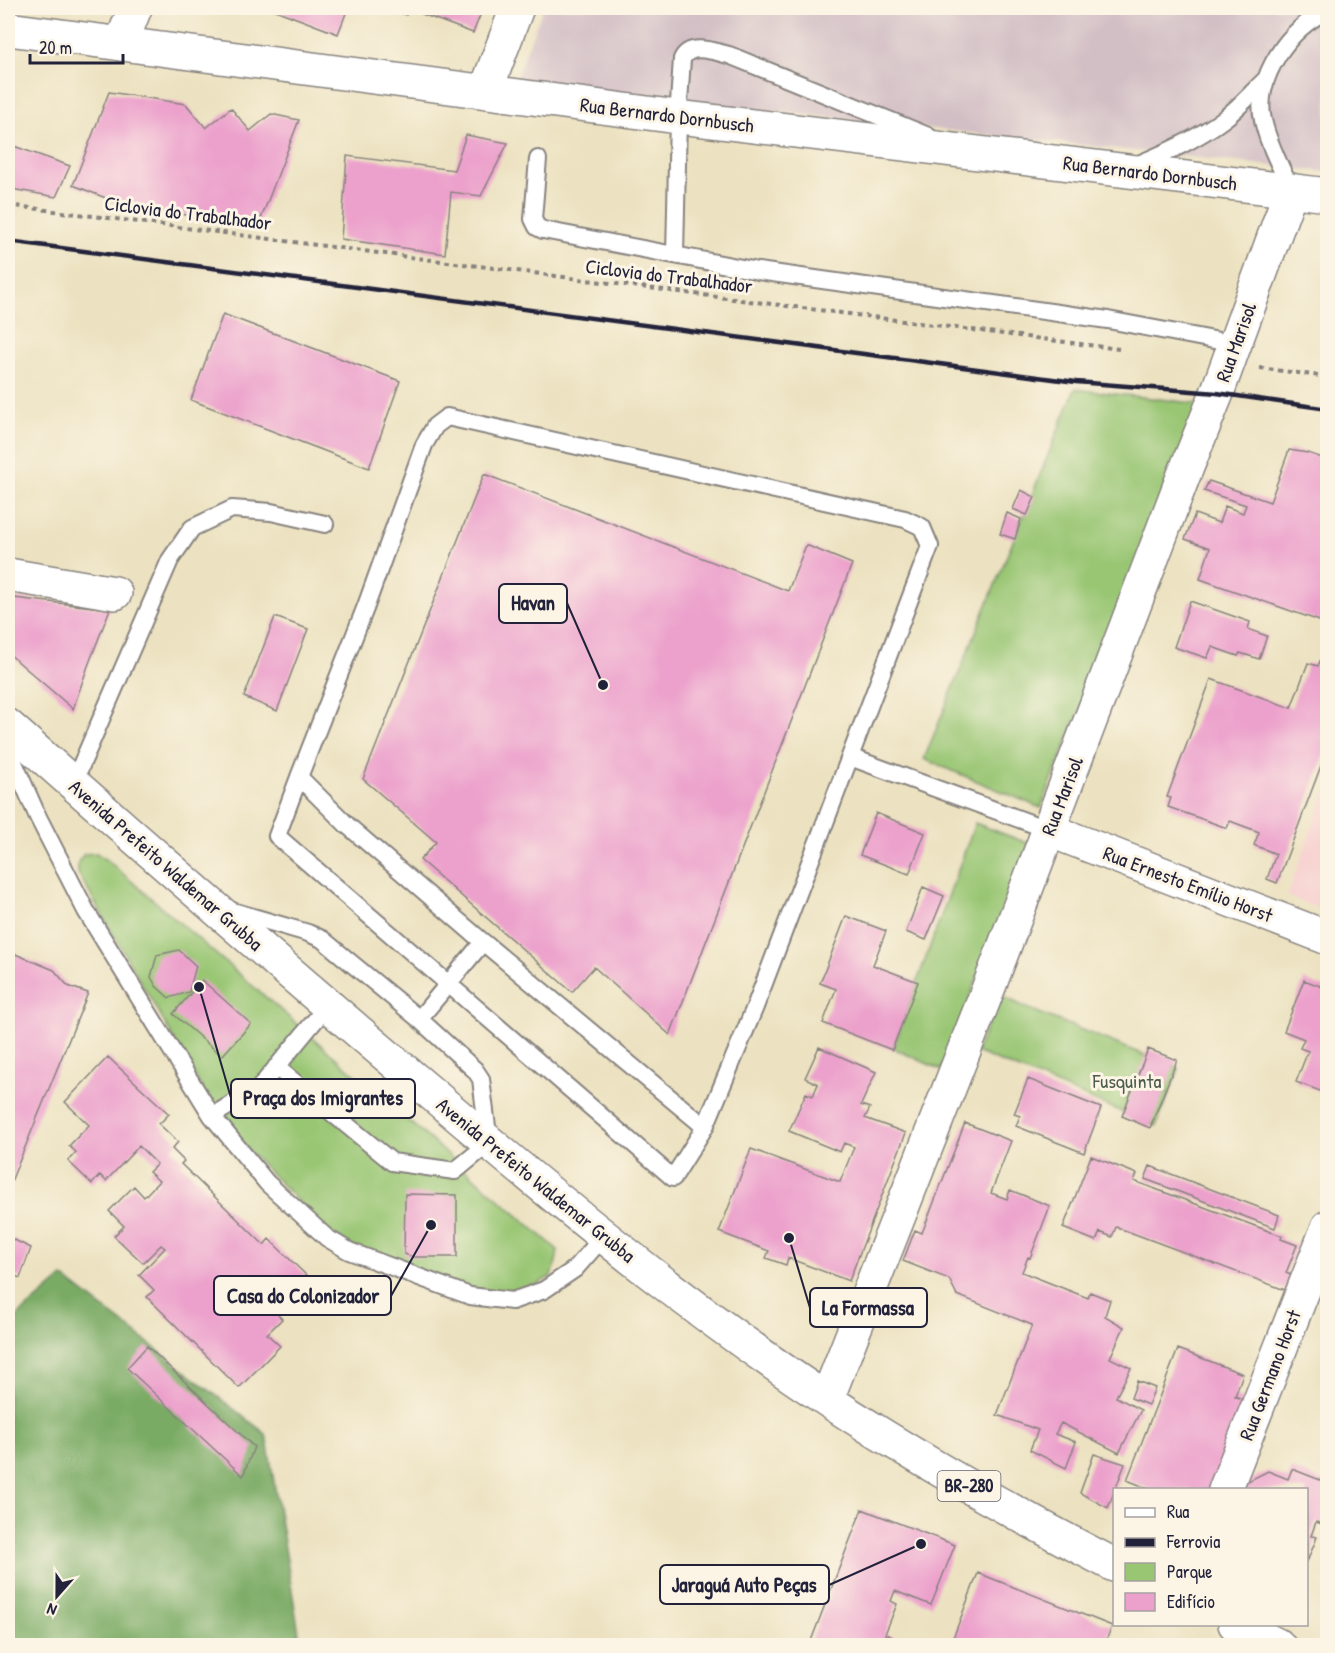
<svg xmlns="http://www.w3.org/2000/svg" width="1335" height="1653" font-family="'Patrick Hand',sans-serif">
  <rect width="100%" height="100%" fill="#fcf5e5"/>
  <filter id="ink" filterUnits="userSpaceOnUse"><feTurbulence type="fractalNoise" baseFrequency=".0167" numOctaves="2"/><feDisplacementMap in="SourceGraphic" scale="12" xChannelSelector="R" yChannelSelector="G"/><feConvolveMatrix kernelMatrix="1 2 1 2 8 2 1 2 1" color-interpolation-filters="sRGB"/></filter>
  <filter id="wash" filterUnits="userSpaceOnUse"><feTurbulence type="fractalNoise" baseFrequency=".008" numOctaves="4" result="noise"/><feDisplacementMap in="SourceGraphic" scale="24" xChannelSelector="R" yChannelSelector="G"/><feGaussianBlur stdDeviation="1.35" result="paint"/><feColorMatrix in="noise" values="0 0 0 0 0 0 0 0 0 0 0 0 0 0 0 0 0 1.4 0 .05"/><feComposite in="paint" operator="in"/></filter>
  <g filter="url(#wash)">
    <rect width="100%" height="100%" fill="#ece2c1"/>
    <!-- built -->
    <path fill="#f7d0cf" d="M1327,787V912L1287,896Z"/>
    <!-- industrial -->
    <path fill="#d2bec5" d="M543,8H1327V172L514,83Z"/>
    <!-- green -->
    <path fill="#99c673" stroke="#5e7457" stroke-width="1.5" d="M1075,389L1200,404L1041,808L924,759Z
      M975,823L1030,844L941,1070L893,1048Z
      M96,853L106,859L558,1250L555,1268L550,1277L525,1292L503,1295L473,1292L353,1247L325,1229L247,1149L202,1088L78,873V862L84,854Z
      M1000,995L1027,1008L1179,1069L1156,1126L976,1052Z"/>
    <!-- forest -->
    <path fill="#7aab65" stroke="#4e6650" stroke-width="1.5" d="M63,1277L266,1434L301,1645H8V1324Z"/>
    <g id="blocks">
      <!-- building -->
      <path fill="#eca1cc" d="M270,8H348L338,34Z
        M388,8H408L406,15Z
        M425,8H483L473,33L422,14Z
        M109,92L186,104L206,128L231,108L250,131L271,114L299,120L259,224L131,208L73,185Z
        M466,135L508,143L481,196L451,192L445,254L341,239L347,156L454,170Z
        M8,144L70,166L56,197L17,190L8,186Z
        M223,314L400,381L369,468L191,400Z
        M1289,450L1308,453L1328,460V624L1200,579L1210,548L1185,539L1195,514L1219,523L1225,506L1243,513L1246,505L1204,491L1209,481L1270,502Z
        M484,474L788,591L806,545L852,564L670,1035L594,967L572,992L420,860L436,842L363,779Z
        M1021,490L1035,497L1027,515L1013,509Z
        M1007,513L1021,519L1015,539L1000,534Z
        M14,598L110,609L88,666L73,709L8,653V617Z
        M1190,601L1250,622L1248,629L1267,636L1259,659L1240,653L1238,656L1212,647L1207,658L1174,647Z
        M275,617L308,629L277,711L244,697Z
        M1326,645L1328,646V747L1277,883L1267,879L1276,854L1254,845L1259,832L1230,821L1227,828L1168,807L1171,798L1167,797L1211,679L1291,708L1308,663L1318,666Z
        M876,813L925,833L909,874L860,855Z
        M923,887L944,896L926,940L906,932Z
        M846,916L886,931L873,965L918,982L892,1050L823,1023L836,989L820,983Z
        M179,950L196,966L189,992L169,998L156,986L151,977L157,955Z
        M8,951L54,970L68,986L88,993L8,1189Z
        M202,980L251,1024L222,1056L173,1014Z
        M1304,980L1328,989V1094L1296,1082L1308,1051L1300,1048L1304,1039L1284,1031Z
        M819,1047L876,1072L861,1105L870,1108L865,1118L906,1133L849,1281L788,1258L786,1265L766,1258L769,1251L719,1232L751,1149L840,1182L854,1147L844,1143L840,1152L789,1131L806,1093L813,1096L818,1084L805,1078Z
        M1148,1049L1177,1060L1150,1128L1122,1116Z
        M108,1057L169,1114L159,1124L178,1142L172,1149L184,1161L181,1164L264,1245L269,1239L308,1277L275,1312L282,1319L267,1334L280,1346L239,1388L147,1297L154,1290L139,1275L165,1248L161,1245L143,1263L114,1236L124,1226L109,1211L134,1186L144,1197L159,1181L149,1172L157,1164L139,1146L106,1181L100,1175L92,1184L68,1161L76,1152L69,1146L89,1125L65,1102Z
        M1028,1079L1101,1108L1084,1153L1016,1126L1020,1116L1014,1114Z
        M965,1123L1011,1141L991,1193L1007,1199L1010,1190L1050,1206L1030,1258L1028,1257L1022,1272L1088,1298L1090,1292L1110,1300L1105,1316L1124,1327L1110,1358L1131,1368L1116,1397L1141,1410L1119,1453L1061,1423L1055,1434L1076,1442L1066,1468L1030,1450L1038,1430L997,1415L1032,1325L957,1295L949,1279L903,1261L915,1230L922,1233Z
        M1091,1156L1137,1174L1134,1181L1282,1236L1281,1239L1297,1245L1286,1273L1291,1275L1285,1290L1116,1227L1112,1237L1100,1232L1096,1241L1063,1228Z
        M1150,1166L1279,1215L1275,1228L1145,1179Z
        M405,1194L457,1195V1257H413L404,1254Z
        M8,1237L31,1248L20,1278L8,1273Z
        M147,1346L254,1447L243,1476L127,1368Z
        M1178,1349L1243,1374L1235,1396L1246,1401L1212,1490H1152L1127,1480Z
        M1137,1381L1155,1388L1148,1405L1131,1398Z
        M1094,1454L1125,1464L1108,1508L1080,1493Z
        M1292,1469L1328,1483V1526L1316,1522L1311,1536L1317,1537L1307,1562L1306,1490H1244L1246,1482L1268,1471L1288,1479Z
        M862,1509L955,1545L931,1605L895,1591L891,1601L897,1604L885,1634L898,1639L895,1646H809Z
        M978,1573L1112,1626L1104,1646H950Z"/>
    </g>
  </g>
  <g filter="url(#ink)">
    <use href="#blocks" fill-opacity="0" stroke="#87827e" stroke-width="1.5"/>
    <g fill="none" stroke-linecap="round" stroke-linejoin="round">
      <!-- lane casing -->
      <g stroke="#87827e" stroke-width="20">
        <path id="lane" d="M538,159L533,219L537,227L543,230L758,271L1108,320L1235,344
          M1134,166C1166,153 1197,139 1225,118C1239,107 1252,93 1265,80
          M1291,190C1281,167 1268,144 1263,120C1253,80 1290,25 1328,11
          M675,255L678,117L682,59C690,42 715,52 729,55L928,136
          M8,749L38,817L86,911L212,1116L267,1183L327,1238L349,1251L470,1296L512,1301L544,1290L575,1269L604,1236
          M850,757L1049,830
          M299,777L277,836L673,1178L705,1127
          M73,784L170,560L192,528L232,509L271,512L325,524
          M229,910L308,933L322,939L419,1019L475,1070L481,1079L489,1143L455,1171L392,1162L276,1067
          M419,1019L483,942L705,1127L755,1007L930,546L922,527L905,519L447,417L435,426L424,445L366,606L299,777L347,825L483,942
          M212,1116L260,1087L327,1006"/>
      </g>
      <!-- street casing -->
      <g stroke="#87827e" stroke-width="36">
        <path id="street" d="M121,44L135,8
          M486,90L517,8
          M8,575L115,593
          M1049,830L1328,938
          M1225,1490L1328,1227"/>
      </g>
      <!-- secondary casing -->
      <g stroke="#87827e" stroke-width="36">
        <path id="secondary" d="M827,1399L987,992L1183,477L1217,393L1291,190"/>
      </g>
      <!-- highway casing -->
      <g stroke="#87827e" stroke-width="36">
        <path id="highway" d="M8,29L678,117L1328,195
          M8,726C148,850 288,973 431,1093C574,1215 722,1336 882,1435C958,1482 1036,1525 1114,1565
          M1235,1624L1279,1646"/>
      </g>
      <!-- path -->
      <path stroke="#87827e" stroke-width="4" stroke-dasharray="4.5 4.5" stroke-linecap="butt" d="M8,205L1119,349
        M1260,368L1328,377"/>
      <!-- lane -->
      <use href="#lane" stroke="#fff" stroke-width="16"/>
      <!-- street -->
      <use href="#street" stroke="#fff" stroke-width="33"/>
      <!-- secondary -->
      <use href="#secondary" stroke="#fff" stroke-width="33"/>
      <!-- highway -->
      <use href="#highway" stroke="#fff" stroke-width="33"/>
      <!-- rail -->
      <path stroke="#22223b" stroke-width="4.5" d="M8,241L1076,382L1217,393L1328,409"/>
    </g>
  </g>
  <g text-anchor="middle" stroke-width="6" stroke-linejoin="round" paint-order="stroke">
    <!-- shield labels -->
    <rect fill="#fcf5e5" stroke="#63616e" stroke-width="1.5" x="937.5" y="1471" width="63" height="30" rx="4.5"/>
    <g font-size="18" font-weight="bold" fill="#22223b">
      <text x="969" y="1492">BR-280</text>
    </g>
    <!-- street labels -->
    <g font-size="20" fill="#22223b" stroke="#fcf5e5">
      <text transform="translate(667 115) rotate(7)" y="7">Rua Bernardo Dornbusch</text>
      <text transform="translate(1150 173) rotate(7)" y="7">Rua Bernardo Dornbusch</text>
      <text transform="translate(188 213) rotate(7)" y="7">Ciclovia do Trabalhador</text>
      <text transform="translate(669 276) rotate(7)" y="7">Ciclovia do Trabalhador</text>
      <text transform="translate(1236 342) rotate(-70)" y="7">Rua Marisol</text>
      <text transform="translate(1062 796) rotate(-69)" y="7">Rua Marisol</text>
      <text transform="translate(166 865) rotate(41)" y="7">Avenida Prefeito Waldemar Grubba</text>
      <text transform="translate(1188 884) rotate(21)" y="7">Rua Ernesto Emílio Horst</text>
      <text transform="translate(536 1180) rotate(39)" y="7">Avenida Prefeito Waldemar Grubba</text>
      <text transform="translate(1270 1375) rotate(-69)" y="7">Rua Germano Horst</text>
    </g>
    <!-- park labels -->
    <g font-size="20" fill="#4c5b4f" stroke="#fcf5e5">
      <text x="1127" y="1088">Fusquinta</text>
    </g>
  </g>
  <!-- callouts -->
  <path fill="none" stroke="#22223b" stroke-width="2" d="M603 685L567 603M199 987L231 1098M431 1225L391 1296M789 1238L810 1308M921 1544L829 1585"/>
  <g fill="#22223b" stroke="#fcf5e5" stroke-width="2">
    <circle cx="603" cy="685" r="6"/>
    <circle cx="199" cy="987" r="6"/>
    <circle cx="431" cy="1225" r="6"/>
    <circle cx="789" cy="1238" r="6"/>
    <circle cx="921" cy="1544" r="6"/>
  </g>
  <g fill="#fcf5e5" stroke="#22223b" stroke-width="2">
    <rect x="499" y="584" width="68" height="39" rx="6"/>
    <rect x="231" y="1079" width="184" height="39" rx="6"/>
    <rect x="214" y="1276" width="177" height="39" rx="6"/>
    <rect x="810" y="1288" width="117" height="39" rx="6"/>
    <rect x="660" y="1565" width="169" height="39" rx="6"/>
  </g>
  <g font-size="21" text-anchor="middle" font-weight="bold" fill="#22223b">
    <text x="533" y="610">Havan</text>
    <text x="323" y="1105">Praça dos Imigrantes</text>
    <text x="303" y="1303">Casa do Colonizador</text>
    <text x="868" y="1315">La Formassa</text>
    <text x="744" y="1592">Jaraguá Auto Peças</text>
  </g>
  <!-- margin -->
  <rect width="1335" height="1653" fill="none" stroke="#fcf5e5" stroke-width="30"/>
  <!-- legend -->
  <rect x="1113" y="1488" width="195" height="138" fill="#fcf5e5" stroke="#a5a1a1" stroke-width="1.5"/>
  <rect x="1125" y="1508" width="30" height="9" fill="#ffffff" stroke="#a5a1a1" stroke-width="1.5"/>
  <text x="1167" y="1518" font-size="18" fill="#22223b">Rua</text>
  <rect x="1125" y="1538" width="30" height="9" fill="#22223b" stroke="#a5a1a1" stroke-width="1.5"/>
  <text x="1167" y="1548" font-size="18" fill="#22223b">Ferrovia</text>
  <rect x="1125" y="1563" width="30" height="18" fill="#99c673" stroke="#a5a1a1" stroke-width="1.5"/>
  <text x="1167" y="1578" font-size="18" fill="#22223b">Parque</text>
  <rect x="1125" y="1593" width="30" height="18" fill="#eca1cc" stroke="#a5a1a1" stroke-width="1.5"/>
  <text x="1167" y="1608" font-size="18" fill="#22223b">Edifício</text>
  <!-- north arrow -->
  <g transform="translate(57 1596) rotate(201)" stroke="#fcf5e5" stroke-width="4.5" paint-order="stroke">
  <path d="M0-4.5L10 22L0 15L-10 22Z" fill="#22223b"/>
  <text y="-9" font-size="16" font-weight="bold" text-anchor="middle" fill="#22223b">N</text>
  </g>
  <!-- scale -->
  <path d="M30 54v9h93v-9" fill="none" stroke="#22223b" stroke-width="3"/>
  <text x="39" y="54" font-size="18" fill="#22223b" stroke="#fcf5e5" stroke-width="4.5" paint-order="stroke">20 m</text>
</svg>
